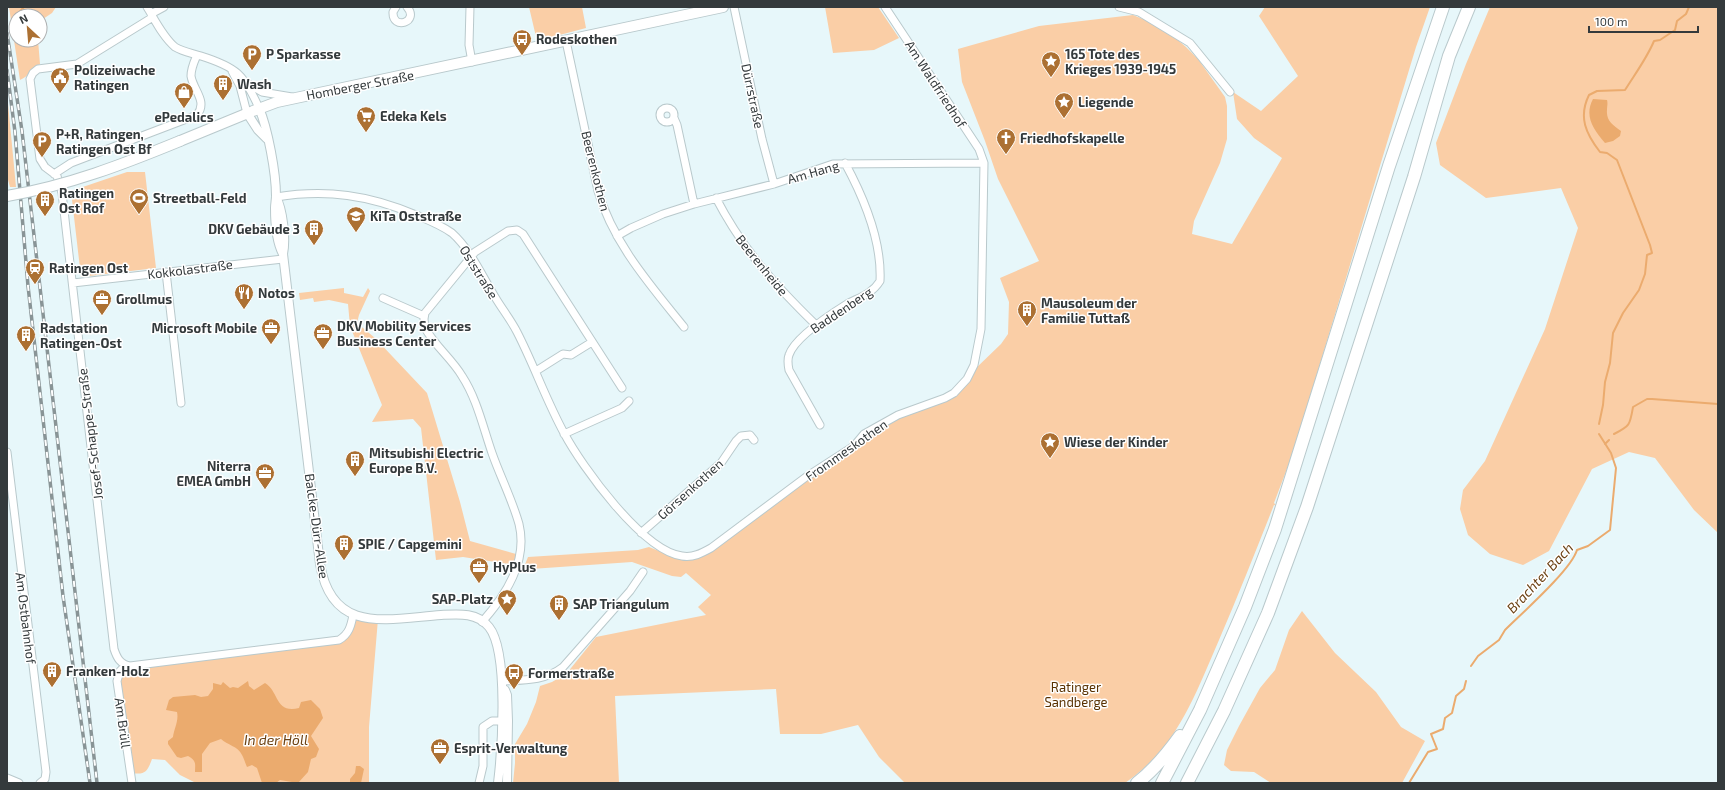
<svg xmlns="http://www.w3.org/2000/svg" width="1725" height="790" font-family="'Exo 2',sans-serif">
  <rect width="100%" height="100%" fill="#e7f7fa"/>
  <!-- green -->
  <path fill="#facea6" d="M9,7H56L52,13L40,21V16H16V40H38L40,64C30,68 30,76 20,80Z
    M529,7H582L586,28L537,41Z
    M825,7H878L899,38L874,50L833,53Z
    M1265,7H1430L1416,47L1293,453L1274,503L1277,506L1274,505C1256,550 1238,596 1219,640C1194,697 1178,746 1125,783H905L879,757L858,725L821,734H780L776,689L615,696L619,783H513L515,763V744L527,724L536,702L540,686L552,682L567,673L596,637L706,615L698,607L711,595L686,573L681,577L672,576L632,562L531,569L524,567L528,557L638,550L649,547L681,560L693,556L854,446L864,434L945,398L1001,344L1008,334L1009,302L1000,278L1039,261L998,179L985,141L962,82L958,49L1039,26L1133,15L1162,27L1186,47L1198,59L1225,97L1227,106V139L1220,163L1194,221L1192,234L1232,244L1282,158L1254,138L1237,119L1233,92L1261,111L1298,76L1259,16Z
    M1490,7H1718V533L1694,510L1655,458L1629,452L1592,469L1549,551L1523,565L1490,554L1468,535L1460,509L1463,490L1485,461L1545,329L1578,228L1561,188L1486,198L1440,165L1436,143L1466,64Z
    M7,93L16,187H10L7,176Z
    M127,172H145L156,268L81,277L71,191Z
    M344,288V293L363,297L368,288L370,291L359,315L357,323L375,338L427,393L460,502L470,541L516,554L514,565L463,557L436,560L421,428L413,419L372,422L382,405L350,326L348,304L329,300L314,302L313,298L300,300L299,293Z
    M1302,611L1335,653L1376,692L1401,727L1425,741L1402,783H1271L1254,772L1231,771L1224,765L1227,750L1239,726L1260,688L1275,670L1289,630Z
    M353,615L378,619L369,727V783H196L180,775L165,760L152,759C147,772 146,775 130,773L118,685L126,665L344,638Z"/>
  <!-- water -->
  <path fill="#ebab6e" d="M1593,99L1607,100C1608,104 1607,106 1607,110C1606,121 1613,125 1621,131L1620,136L1613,141L1605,143C1593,129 1584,116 1593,99Z
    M248,681L249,686L254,690L265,683C279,691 275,714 299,708L301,702L311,700L320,709L323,718L311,736L319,749L316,757L311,759L308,772L298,783L280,780L276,783H262L257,768L252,765L247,767C245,763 244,758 242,755C238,746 227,745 221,739L210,743L202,754V772H195C195,764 197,761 188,756L181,758L177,757L168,744V741L173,737C174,729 179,721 177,712L166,710L169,700L173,697L195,695L201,697L208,696L213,689V683L221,685L223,682L230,688L233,687L238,688Z
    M356,766H360L364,769L361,783H350V779L355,773Z"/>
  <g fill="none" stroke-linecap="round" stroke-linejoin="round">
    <!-- stream -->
    <path stroke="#ebab6e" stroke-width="2" d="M14,18L24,7
      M1599,424L1603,405L1605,382L1610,363L1613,333L1623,313L1639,290L1645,274L1647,255L1652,253L1650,245L1617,160L1607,153L1600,152C1586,134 1578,117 1589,95L1597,91L1625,90C1635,74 1647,58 1654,41L1660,40L1675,30L1677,21L1686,14L1689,7
      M1614,434C1630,426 1630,425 1633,407L1647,399H1652L1718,404
      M1605,444L1609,440
      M1471,666L1478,656L1499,640L1505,630C1522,613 1571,570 1577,550L1588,546L1610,530L1616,468L1611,453L1599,434
      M1409,783L1428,752L1437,749L1431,734L1443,729L1445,718L1452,713L1456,696L1464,689L1466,681"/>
    <!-- minor casing -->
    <g stroke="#b9c9cc" stroke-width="9">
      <path id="minor" d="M147,7C155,20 163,37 175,47C183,52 192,53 201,56C236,67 244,74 259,108
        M396,7L393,12C392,31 420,22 407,7
        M470,7L469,45L472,62
        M734,7L762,139L774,184
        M1119,7L1139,12L1190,43L1230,92
        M151,14L164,7
        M153,17L77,64L38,69L33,73L30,79L40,159L45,167L57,176L62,193L114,649C117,658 120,664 130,666L339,640C349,634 351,626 353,615
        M566,41L598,191C613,243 651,286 684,327
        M232,71L240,86L247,113
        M247,83L262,92L292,97
        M660 115a7 7 0 1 1 14 0a7 7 0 1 1-14 0Z
        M674,118L677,125L694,204
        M54,174L71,163L197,115C208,101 193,90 191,76C191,68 194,62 197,55
        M276,197C327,189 369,195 416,215C428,220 441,225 452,233C471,250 482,276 495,297C502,309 511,320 517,332C534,365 546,400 564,433C582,467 643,551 682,556C693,558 702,553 711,548L806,477L854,446L864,434L898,415L945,398L954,393L967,379L974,365L981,329L984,163L979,149L885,7
        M716,198C743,250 775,285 816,325
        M617,236L631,228L663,214L694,204L774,184L833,164L984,163
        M166,272L181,403
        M73,283L283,259
        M383,298L424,316
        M536,371L563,354L571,355L592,342
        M820,425L789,370C788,365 787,360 789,355C795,337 831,314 847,304C860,297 872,294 880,281C882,241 864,198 845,163
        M564,434L622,408L629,401
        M7,452L46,772L45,779L40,783
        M641,533L721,463L736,441L741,436L750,435L754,440
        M482,622C506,595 528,561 519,524C512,499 500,476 492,453C483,427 477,399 462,376C452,359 435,346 425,328L424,319L425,313L475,252L508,231L517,230L523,234L622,388
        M126,665L120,671L117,681L132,783
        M502,681C524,680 545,681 563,667L630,591L643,572
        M7,778L19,783
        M479,783L483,766V727L492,721H508"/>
    </g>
    <!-- tertiary casing -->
    <g stroke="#b9c9cc" stroke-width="10">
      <path id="tertiary" d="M259,108C268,129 276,173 276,196C276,200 275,204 275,208C275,223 276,241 283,254
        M247,113L258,130L267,139
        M276,197C283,210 286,239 283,254L320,564C332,635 387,619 441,615C458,614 477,612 489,627C509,652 502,750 498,783
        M505,690L507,695L508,721L507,783"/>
    </g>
    <!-- secondary casing -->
    <g stroke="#b9c9cc" stroke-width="12">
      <path id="secondary" d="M180,141L253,111L277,102L723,7"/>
    </g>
    <!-- motorway casing -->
    <g stroke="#b9c9cc" stroke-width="14">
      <path id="motorway" d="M1137,783C1154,770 1167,754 1180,736
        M1162,783L1200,710L1245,607L1275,529L1389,166L1443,7
        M1187,783L1224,711L1268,613L1307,507L1414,177L1449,56L1469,7"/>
    </g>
    <!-- minor -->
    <use href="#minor" stroke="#fff" stroke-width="7"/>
    <!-- tertiary -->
    <use href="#tertiary" stroke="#fff" stroke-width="8"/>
    <!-- secondary -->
    <use href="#secondary" stroke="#fff" stroke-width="10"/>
    <!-- motorway -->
    <use href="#motorway" stroke="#fff" stroke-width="12"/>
    <!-- rail casing -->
    <g stroke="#899496" stroke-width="3.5">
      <path id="rail" d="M7,33L22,131L97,783
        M7,70L15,132L28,286L63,596L90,783"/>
    </g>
    <!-- rail -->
    <use href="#rail" stroke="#fff" stroke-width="2" stroke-dasharray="6" stroke-linecap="butt"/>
    <!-- secondary-bridge casing -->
    <g stroke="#b9c9cc" stroke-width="12" stroke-linecap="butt">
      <path id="secondary-bridge" d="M7,196C67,186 124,164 180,141"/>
    </g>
    <!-- secondary-bridge -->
    <use href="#secondary-bridge" stroke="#fff" stroke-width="10"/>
  </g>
  <!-- icons -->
  <defs>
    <g id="bus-pin" transform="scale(1)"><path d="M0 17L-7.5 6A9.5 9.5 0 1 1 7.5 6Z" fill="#ac7032" stroke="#fff"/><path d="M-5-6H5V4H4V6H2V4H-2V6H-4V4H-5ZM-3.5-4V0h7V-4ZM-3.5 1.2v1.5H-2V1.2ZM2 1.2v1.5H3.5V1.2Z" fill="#fff"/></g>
    <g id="parking-pin" transform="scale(1)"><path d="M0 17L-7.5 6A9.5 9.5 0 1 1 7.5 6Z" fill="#ac7032" stroke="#fff"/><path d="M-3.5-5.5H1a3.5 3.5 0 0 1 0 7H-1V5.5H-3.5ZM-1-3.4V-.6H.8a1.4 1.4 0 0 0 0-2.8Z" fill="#fff"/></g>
    <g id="sight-pin" transform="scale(1)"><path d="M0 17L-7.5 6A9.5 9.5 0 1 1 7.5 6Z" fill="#ac7032" stroke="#fff"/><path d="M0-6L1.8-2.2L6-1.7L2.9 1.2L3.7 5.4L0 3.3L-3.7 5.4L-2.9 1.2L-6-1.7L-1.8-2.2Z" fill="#fff"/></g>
    <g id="civic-pin" transform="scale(1)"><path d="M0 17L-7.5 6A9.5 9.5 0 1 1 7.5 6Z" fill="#ac7032" stroke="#fff"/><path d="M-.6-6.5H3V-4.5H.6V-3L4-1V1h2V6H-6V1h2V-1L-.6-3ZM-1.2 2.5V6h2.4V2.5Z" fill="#fff"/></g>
    <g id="building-pin" transform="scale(1)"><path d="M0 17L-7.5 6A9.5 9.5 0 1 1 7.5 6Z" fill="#ac7032" stroke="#fff"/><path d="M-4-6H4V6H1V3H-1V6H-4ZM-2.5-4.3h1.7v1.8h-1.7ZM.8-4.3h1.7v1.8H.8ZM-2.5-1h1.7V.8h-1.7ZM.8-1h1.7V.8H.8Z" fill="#fff"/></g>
    <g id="shop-pin" transform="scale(1)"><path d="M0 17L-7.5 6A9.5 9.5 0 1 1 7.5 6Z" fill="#ac7032" stroke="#fff"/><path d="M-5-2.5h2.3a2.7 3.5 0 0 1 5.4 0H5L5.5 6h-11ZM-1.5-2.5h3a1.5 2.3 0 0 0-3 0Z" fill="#fff"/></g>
    <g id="supermarket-pin" transform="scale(1)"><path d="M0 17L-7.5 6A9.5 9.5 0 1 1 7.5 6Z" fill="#ac7032" stroke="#fff"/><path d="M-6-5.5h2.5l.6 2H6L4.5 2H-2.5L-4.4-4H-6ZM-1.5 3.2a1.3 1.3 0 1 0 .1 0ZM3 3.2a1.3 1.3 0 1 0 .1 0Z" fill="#fff"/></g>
    <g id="church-pin" transform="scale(1)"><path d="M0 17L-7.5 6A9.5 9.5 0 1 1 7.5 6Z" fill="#ac7032" stroke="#fff"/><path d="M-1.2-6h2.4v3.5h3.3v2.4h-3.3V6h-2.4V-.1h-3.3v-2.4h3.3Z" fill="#fff"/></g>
    <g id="stadium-pin" transform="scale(1)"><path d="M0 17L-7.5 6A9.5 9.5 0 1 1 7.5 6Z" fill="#ac7032" stroke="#fff"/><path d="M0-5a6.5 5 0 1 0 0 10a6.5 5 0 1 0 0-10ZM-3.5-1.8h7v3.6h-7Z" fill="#fff"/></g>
    <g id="school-pin" transform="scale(1)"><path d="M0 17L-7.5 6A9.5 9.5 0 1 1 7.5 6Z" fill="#ac7032" stroke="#fff"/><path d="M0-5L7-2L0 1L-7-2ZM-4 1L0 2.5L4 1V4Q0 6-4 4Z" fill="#fff"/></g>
    <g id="station-pin" transform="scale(1)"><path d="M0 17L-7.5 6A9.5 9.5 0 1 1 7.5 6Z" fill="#ac7032" stroke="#fff"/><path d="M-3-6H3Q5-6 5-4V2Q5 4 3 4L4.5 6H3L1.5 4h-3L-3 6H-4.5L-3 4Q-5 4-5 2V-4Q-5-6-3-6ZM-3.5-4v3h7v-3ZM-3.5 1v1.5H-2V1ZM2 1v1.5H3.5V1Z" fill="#fff"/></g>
    <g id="restaurant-pin" transform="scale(1)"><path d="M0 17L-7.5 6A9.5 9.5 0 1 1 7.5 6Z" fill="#ac7032" stroke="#fff"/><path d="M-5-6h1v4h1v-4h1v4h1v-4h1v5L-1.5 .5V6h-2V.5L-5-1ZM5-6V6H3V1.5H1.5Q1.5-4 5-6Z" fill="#fff"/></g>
    <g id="office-pin" transform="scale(1)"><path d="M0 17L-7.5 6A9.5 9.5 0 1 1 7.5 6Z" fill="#ac7032" stroke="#fff"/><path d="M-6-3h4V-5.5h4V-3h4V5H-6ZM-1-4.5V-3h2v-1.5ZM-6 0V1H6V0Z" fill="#fff"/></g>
  </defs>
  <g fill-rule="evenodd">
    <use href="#bus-pin" x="522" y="39"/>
    <use href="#parking-pin" x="252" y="54"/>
    <use href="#sight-pin" x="1051" y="61"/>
    <use href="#civic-pin" x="60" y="77"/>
    <use href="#building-pin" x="223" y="84"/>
    <use href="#shop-pin" x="184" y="92"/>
    <use href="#sight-pin" x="1064" y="102"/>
    <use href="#supermarket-pin" x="366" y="116"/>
    <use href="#church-pin" x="1006" y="138"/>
    <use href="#parking-pin" x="42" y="141"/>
    <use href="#stadium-pin" x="139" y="198"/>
    <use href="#building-pin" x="45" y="200"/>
    <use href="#school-pin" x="356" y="216"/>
    <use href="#building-pin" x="314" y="229"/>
    <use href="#station-pin" x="35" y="268"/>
    <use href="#restaurant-pin" x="244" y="293"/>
    <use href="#office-pin" x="102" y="299"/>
    <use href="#building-pin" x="1027" y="310"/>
    <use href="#office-pin" x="271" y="328"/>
    <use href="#office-pin" x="323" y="333"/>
    <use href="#building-pin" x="26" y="335"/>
    <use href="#sight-pin" x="1050" y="442"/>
    <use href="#building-pin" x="355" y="460"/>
    <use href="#office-pin" x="265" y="473"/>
    <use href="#building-pin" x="344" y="544"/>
    <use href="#office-pin" x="479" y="567"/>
    <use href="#sight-pin" x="507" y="599"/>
    <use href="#building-pin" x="559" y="604"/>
    <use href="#building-pin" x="52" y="671"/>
    <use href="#bus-pin" x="514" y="673"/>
    <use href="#office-pin" x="440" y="748"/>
  </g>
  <g text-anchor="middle" stroke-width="3" stroke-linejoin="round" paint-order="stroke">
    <!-- poi labels -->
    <g font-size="13" font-weight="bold" fill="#343a3c" stroke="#fff" text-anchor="start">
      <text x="536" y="44">Rodeskothen</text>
      <text x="266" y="59">P Sparkasse</text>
      <text x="1065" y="59">165 Tote des<tspan x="1065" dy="15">Krieges 1939-1945</tspan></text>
      <text x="74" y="75">Polizeiwache<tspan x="74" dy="15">Ratingen</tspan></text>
      <text x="237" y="89">Wash</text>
      <text x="1078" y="107">Liegende</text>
      <text x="380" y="121">Edeka Kels</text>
      <text x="184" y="122" text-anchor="middle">ePedalics</text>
      <text x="56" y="139">P+R, Ratingen,<tspan x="56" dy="15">Ratingen Ost Bf</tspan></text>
      <text x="1020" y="143">Friedhofskapelle</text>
      <text x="59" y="198">Ratingen<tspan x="59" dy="15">Ost Rof</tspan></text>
      <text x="153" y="203">Streetball-Feld</text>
      <text x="370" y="221">KiTa Oststraße</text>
      <text x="300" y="234" text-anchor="end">DKV Gebäude 3</text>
      <text x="49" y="273">Ratingen Ost</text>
      <text x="258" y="298">Notos</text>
      <text x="116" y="304">Grollmus</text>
      <text x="1041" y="308">Mausoleum der<tspan x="1041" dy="15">Familie Tuttaß</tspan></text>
      <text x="337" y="331">DKV Mobility Services<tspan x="337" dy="15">Business Center</tspan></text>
      <text x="40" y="333">Radstation<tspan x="40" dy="15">Ratingen-Ost</tspan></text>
      <text x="257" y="333" text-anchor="end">Microsoft Mobile</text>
      <text x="1064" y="447">Wiese der Kinder</text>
      <text x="369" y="458">Mitsubishi Electric<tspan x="369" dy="15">Europe B.V.</tspan></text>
      <text x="251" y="471" text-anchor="end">Niterra<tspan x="251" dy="15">EMEA GmbH</tspan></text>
      <text x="358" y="549">SPIE / Capgemini</text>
      <text x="493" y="572">HyPlus</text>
      <text x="493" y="604" text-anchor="end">SAP-Platz</text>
      <text x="573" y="609">SAP Triangulum</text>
      <text x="66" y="676">Franken-Holz</text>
      <text x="528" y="678">Formerstraße</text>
      <text x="454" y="753">Esprit-Verwaltung</text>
    </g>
    <!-- street labels -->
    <g font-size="13" fill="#343a3c" stroke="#fff">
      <text transform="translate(936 84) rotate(57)" y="5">Am Waldfriedhof</text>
      <text transform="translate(360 85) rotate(-11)" y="5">Homberger Straße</text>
      <text transform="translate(753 96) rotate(78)" y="5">Dürrstraße</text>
      <text transform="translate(596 171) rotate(76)" y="5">Beerenkothen</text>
      <text transform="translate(813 172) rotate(-16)" y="5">Am Hang</text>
      <text transform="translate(762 265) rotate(51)" y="5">Beerenheide</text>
      <text transform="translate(190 269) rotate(-7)" y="5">Kokkolastraße</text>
      <text transform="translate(479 272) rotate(58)" y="5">Oststraße</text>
      <text transform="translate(841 310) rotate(-34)" y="5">Baddenberg</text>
      <text transform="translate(90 434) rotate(-97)" y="5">Josef-Schappe-Straße</text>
      <text transform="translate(846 450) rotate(-35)" y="5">Frommeskothen</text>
      <text transform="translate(690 489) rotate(-42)" y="5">Görsenkothen</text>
      <text transform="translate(317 526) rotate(82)" y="5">Balcke-Dürr-Allee</text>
      <text transform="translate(26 618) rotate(83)" y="5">Am Ostbahnhof</text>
      <text transform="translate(123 723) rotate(82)" y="5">Am Brüll</text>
    </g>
    <!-- park labels -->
    <g font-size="13" fill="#593100" stroke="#fff">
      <text x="1076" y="692">Ratinger<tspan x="1076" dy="15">Sandberge</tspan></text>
    </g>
    <!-- water labels -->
    <g font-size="14" font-style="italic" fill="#6c4214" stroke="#fff">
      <text transform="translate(1540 578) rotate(-47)" y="5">Brachter Bach</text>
      <text x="276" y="745">In der Höll</text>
    </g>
  </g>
  <!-- border -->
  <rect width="1725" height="790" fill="none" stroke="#343a3c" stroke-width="16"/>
  <!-- north arrow -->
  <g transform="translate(28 28) rotate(334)"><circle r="19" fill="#ffffff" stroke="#aeb0b1"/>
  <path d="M0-3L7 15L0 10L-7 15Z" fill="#ac7032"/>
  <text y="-6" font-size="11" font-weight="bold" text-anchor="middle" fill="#343a3c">N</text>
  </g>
  <!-- scale -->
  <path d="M1589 26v6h109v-6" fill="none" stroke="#343a3c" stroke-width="2"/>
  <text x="1595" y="26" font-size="12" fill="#343a3c" stroke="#ffffff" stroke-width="3" paint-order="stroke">100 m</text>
</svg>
